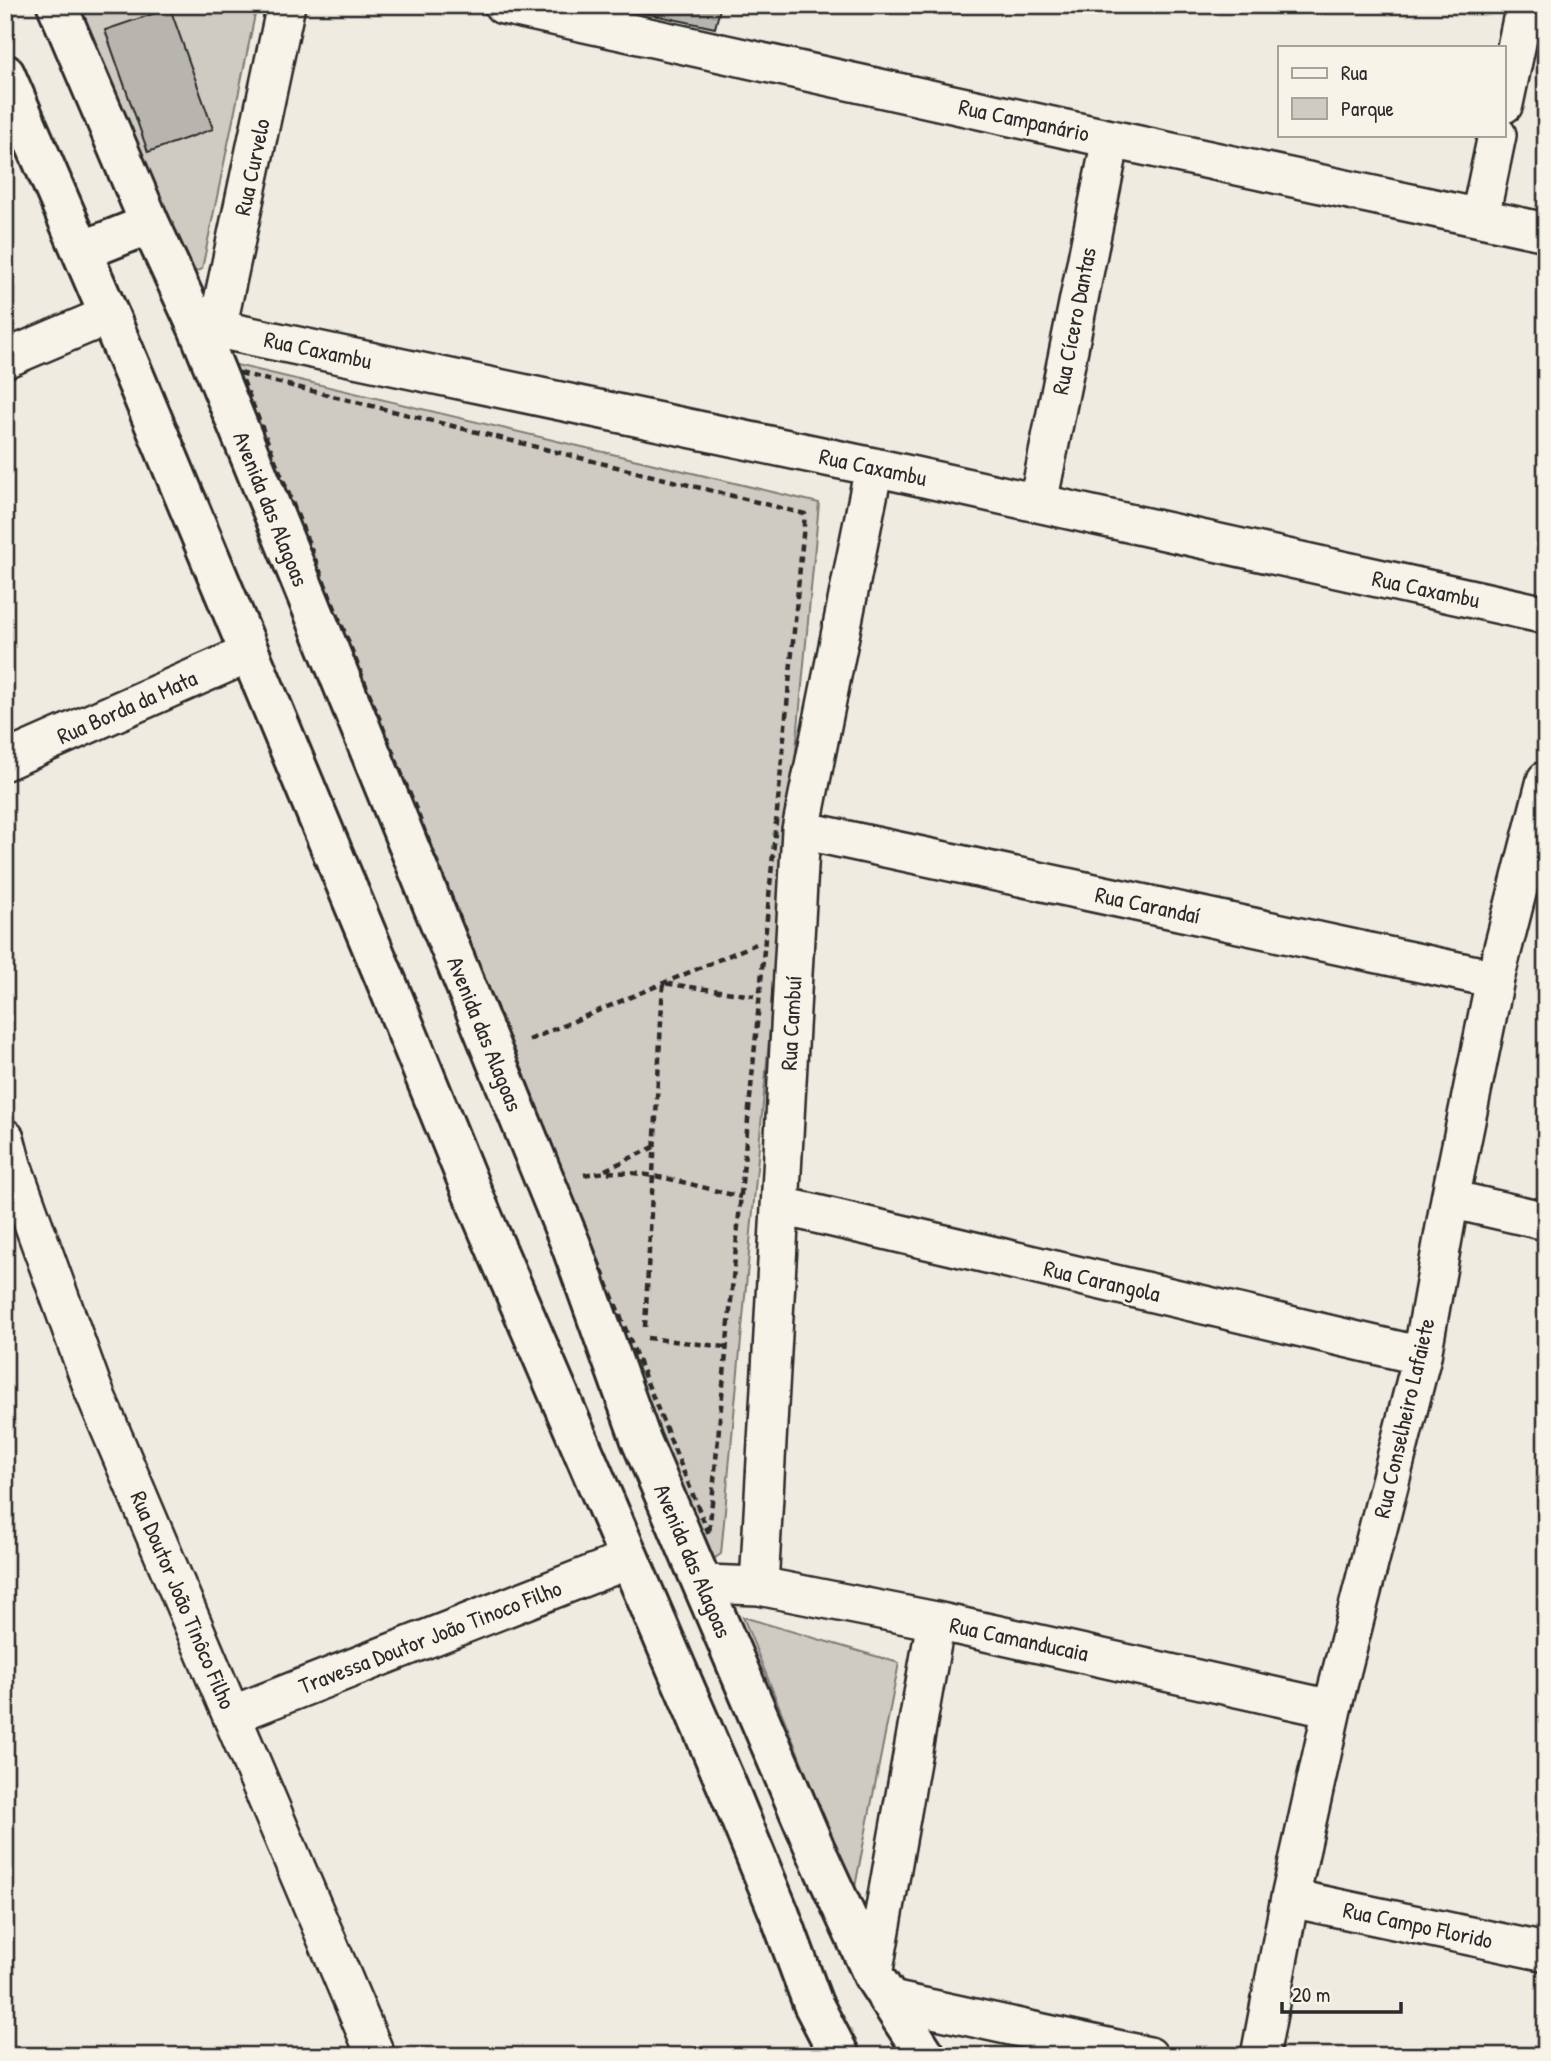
<svg xmlns="http://www.w3.org/2000/svg" width="1551" height="2061" viewBox="0 0 1551 2061" font-family="'Patrick Hand',sans-serif">
<rect width="100%" height="100%" fill="#efebe0"/>
<filter id="ink" filterUnits="userSpaceOnUse"><feTurbulence type="fractalNoise" baseFrequency=".0143" numOctaves="2"/><feDisplacementMap in="SourceGraphic" scale="14" xChannelSelector="R" yChannelSelector="G"/><feConvolveMatrix kernelMatrix="1 2 1 2 8 2 1 2 1" color-interpolation-filters="sRGB"/></filter>
<g filter="url(#ink)">
<path fill="#cfcbc2" stroke="#7d7b76" stroke-width="2" d="M71,5H257L202,269L190,274Z
M232,364L819,503L721,1554L703,1566Z
M743,1617L899,1663L854,1892Z"/>
<path fill="#b8b5ae" stroke="#2b2b2b" stroke-width="2" d="M607,5H721L715,28Z
M170,8L213,129L148,152L105,30Z"/>
<g fill="none" stroke-linecap="round" stroke-linejoin="round">
<g stroke="#2b2b2b" stroke-width="42">
<path id="street" d="M503,5L1111,139L1546,232
M1504,104L1525,5
M1480,217L1497,135
M198,328L217,329L874,467L1546,615
M217,329L286,5
M5,359L109,315
M1038,503L1111,139
M5,761L250,653
M801,830L1495,979
M5,1138L12,1165L93,1389L376,2056
M1450,1199L1546,1221
M782,1206L1422,1356
M704,1584L759,1586L936,1621L1332,1709
M759,1586L801,830L874,467
M232,1715L628,1560
M1290,1898L1546,1952
M873,1975L936,1621
M887,1999L1149,2056
M1260,2056L1290,1898L1332,1709L1422,1356L1450,1199L1495,979L1546,780"/>
</g>
<g stroke="#2b2b2b" stroke-width="44">
<path id="secondary" d="M57,5L150,224L198,328L571,1245L641,1440L816,1851L873,1975L926,2056
M5,74L109,315L389,988L474,1197L727,1786L780,1915L813,2004L840,2056
M82,251L150,224"/>
</g>
<path stroke="#2b2b2b" stroke-width="4.5" stroke-dasharray="7 5" stroke-linecap="butt" d="M240,373L805,514L709,1534L642,1370Z
M529,1040L756,944
M605,1170L654,1147
M584,1175C636,1165 690,1185 741,1197
M645,1327L663,983L754,996
M647,1338L726,1347"/>
<use href="#street" stroke="#f7f3e8" stroke-width="37"/>
<use href="#secondary" stroke="#f7f3e8" stroke-width="38"/>
</g>
</g>
<g text-anchor="middle" stroke-width="5" stroke-linejoin="round" paint-order="stroke">
<g font-size="23" fill="#2b2b2b" stroke="#f7f3e8">
<text transform="translate(1024 120) rotate(12)" y="8">Rua Campanário</text>
<text transform="translate(252 167) rotate(-78)" y="8">Rua Curvelo</text>
<text transform="translate(1074 321) rotate(-79)" y="8">Rua Cícero Dantas</text>
<text transform="translate(318 350) rotate(12)" y="8">Rua Caxambu</text>
<text transform="translate(873 467) rotate(12)" y="8">Rua Caxambu</text>
<text transform="translate(271 509) rotate(68)" y="8">Avenida das Alagoas</text>
<text transform="translate(1426 589) rotate(12)" y="8">Rua Caxambu</text>
<text transform="translate(127 707) rotate(-24)" y="8">Rua Borda da Mata</text>
<text transform="translate(1148 905) rotate(12)" y="8">Rua Carandaí</text>
<text transform="translate(791 1023) rotate(-87)" y="8">Rua Cambuí</text>
<text transform="translate(485 1034) rotate(68)" y="8">Avenida das Alagoas</text>
<text transform="translate(1102 1281) rotate(13)" y="8">Rua Carangola</text>
<text transform="translate(1404 1418) rotate(-77)" y="8">Rua Conselheiro Lafaiete</text>
<text transform="translate(693 1561) rotate(67)" y="8">Avenida das Alagoas</text>
<text transform="translate(183 1600) rotate(67)" y="8">Rua Doutor João Tinôco Filho</text>
<text transform="translate(430 1637) rotate(-21)" y="8">Travessa Doutor João Tinoco Filho</text>
<text transform="translate(1019 1639) rotate(12)" y="8">Rua Camanducaia</text>
<text transform="translate(1418 1925) rotate(12)" y="8">Rua Campo Florido</text>
</g>
</g>
<rect width="1551" height="2061" fill="none" stroke="#f7f3e8" stroke-width="28"/>
<rect x="14" y="14" width="1523" height="2033" fill="none" stroke="#2b2b2b" stroke-width="2.5" filter="url(#ink)"/>
<rect x="1278" y="46" width="228" height="91" fill="#f7f3e8" stroke="#a5a39c" stroke-width="2"/>
<rect x="1292" y="68" width="35" height="10" fill="#f7f3e8" stroke="#a5a39c" stroke-width="2"/>
<text x="1341" y="80" font-size="21" fill="#2b2b2b">Rua</text>
<rect x="1292" y="98" width="35" height="21" fill="#cfcbc2" stroke="#a5a39c" stroke-width="2"/>
<text x="1341" y="116" font-size="21" fill="#2b2b2b">Parque</text>
<path d="M1282 2002v10h119v-10" fill="none" stroke="#2b2b2b" stroke-width="3.5"/>
<text x="1292" y="2002" font-size="21" fill="#2b2b2b" stroke="#f7f3e8" stroke-width="5" paint-order="stroke">20 m</text>
</svg>
